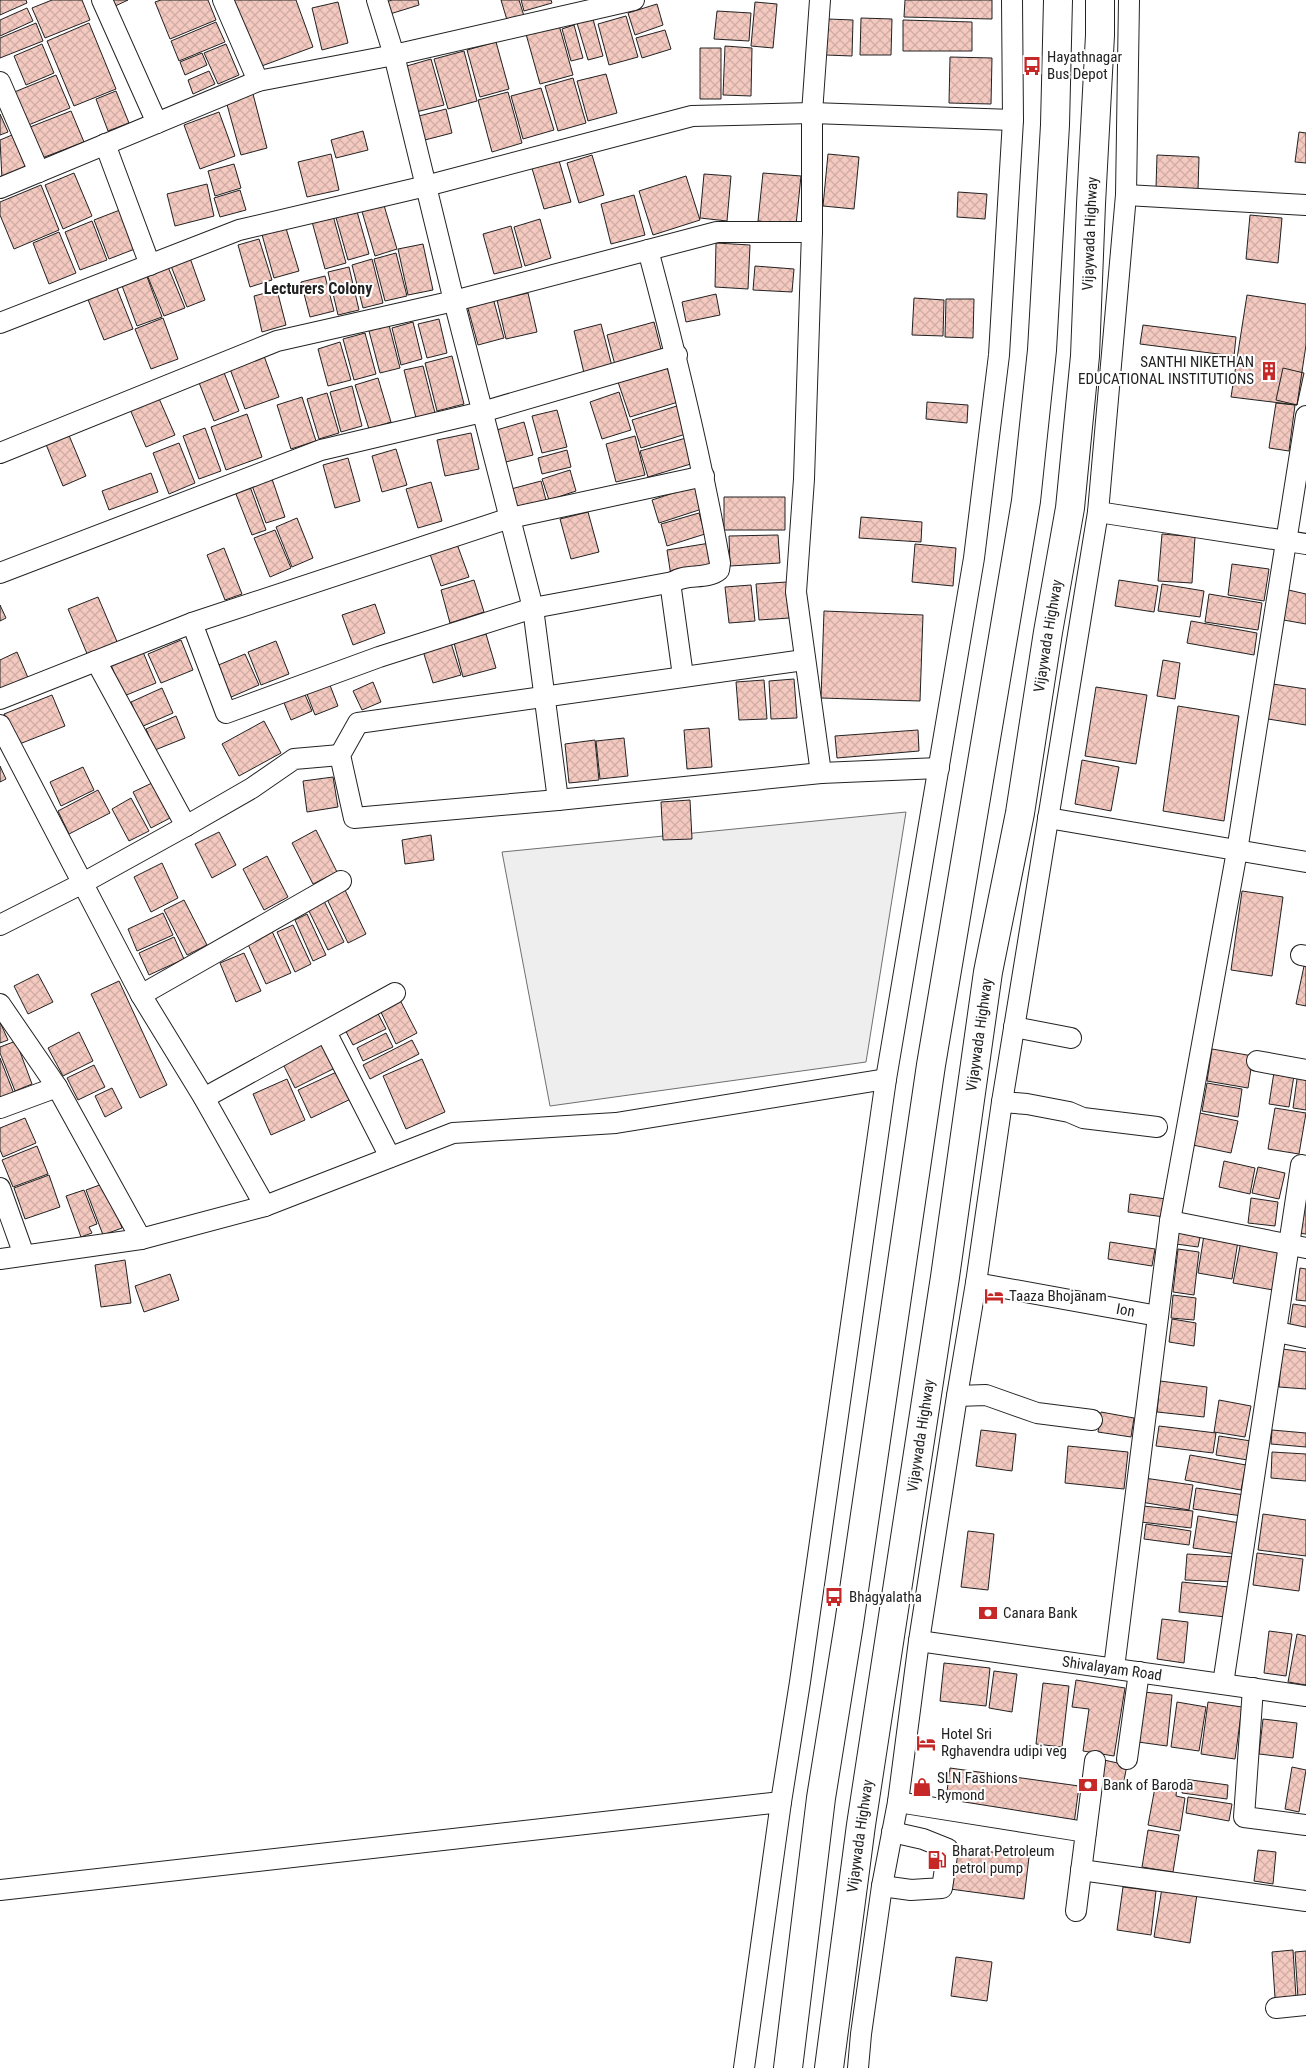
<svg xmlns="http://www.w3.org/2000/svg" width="1306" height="2068" viewBox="0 0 1306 2068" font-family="'Roboto Condensed',sans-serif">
<defs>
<pattern id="building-cross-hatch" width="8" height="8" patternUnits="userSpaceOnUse" patternTransform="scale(1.25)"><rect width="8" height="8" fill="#f3c9c0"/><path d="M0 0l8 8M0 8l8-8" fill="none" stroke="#d0aca5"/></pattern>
</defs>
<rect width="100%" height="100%" fill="#fff"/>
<path fill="#eee" stroke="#6f6f6f" d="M906,812L866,1062L550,1106L502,852Z"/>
<path fill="url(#building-cross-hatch)" stroke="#222" d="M0,0H26L27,3L0,15Z
M52,0H82L90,20L45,38L32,8Z
M107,0H128L111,8Z
M161,0H208L216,20L170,39L155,2Z
M234,0H296L313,47L259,67Z
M392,0H418L419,5L390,14L386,2Z
M501,0H519L524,16L507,20Z
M521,0H551L552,3L524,11Z
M905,0H992V19L904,17Z
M338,2L348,43L322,50L312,8Z
M755,2L777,4L773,48L751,46Z
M657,4L663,25L635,35L628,13Z
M27,8L33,21L0,36V20Z
M717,11L751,13L749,41L714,39Z
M626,16L638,57L609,65L598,24Z
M861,18L892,19L891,55H860Z
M593,19L603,56L588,60L577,23Z
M828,19L853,20L852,56L826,55Z
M903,20L972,22V51H903Z
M216,22L225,42L179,61L171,41Z
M36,23L43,41L0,58V38Z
M89,23L116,89L74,106L47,41Z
M559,25L573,75L540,84L526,34Z
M574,25L583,58L571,61L562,29Z
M665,30L671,49L642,58L636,38Z
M496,42L509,89L480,97L467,50Z
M42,44L54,73L26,85L14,56Z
M226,44L239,75L218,84L204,53Z
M725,46L752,48L751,96L723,95Z
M700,48H721V99H700Z
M464,51L477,101L448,109L434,59Z
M202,53L207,65L185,75L180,62Z
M950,57L992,58L991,104L949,103Z
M431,59L444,105L412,113L400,68Z
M209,71L215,84L193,94L188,80Z
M606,74L617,113L588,121L577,81Z
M56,75L70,108L26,126L12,93Z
M573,78L586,123L558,131L545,86Z
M541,88L554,130L523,139L511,96Z
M116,91L129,123L108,131L96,99Z
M508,92L522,143L492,152L478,100Z
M253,94L267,148L241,155L226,101Z
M446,109L452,133L421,141L415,117Z
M71,111L84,142L42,158L30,127Z
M219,112L235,156L200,169L184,125Z
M0,114L8,132L0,135Z
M363,131L368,150L336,158L331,140Z
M1299,132L1306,133V163L1295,162Z
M12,135L26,168L2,179L0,140Z
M331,154L339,190L307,197L298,162Z
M828,154L859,157L854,209L823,206Z
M592,155L604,195L579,203L567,163Z
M1157,155L1199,157L1198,190L1156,188Z
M558,157L571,202L544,209L531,165Z
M234,164L241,188L215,196L208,171Z
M74,173L92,216L63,229L45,185Z
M763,173L801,176L796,225L758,221Z
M704,174L731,176L727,221L700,218Z
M686,176L700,220L653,235L639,191Z
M207,184L214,216L175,226L167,194Z
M41,185L59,230L14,249L0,215V202Z
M240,190L246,210L220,217L214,198Z
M958,192L987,194L985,219L957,217Z
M634,195L645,235L611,244L601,204Z
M383,202L397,249L375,256L361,208Z
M125,208L140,247L109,259L94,220Z
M356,208L369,254L348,260L335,214Z
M332,212L346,263L325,269L311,218Z
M1250,215L1282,218L1278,263L1246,259Z
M540,219L551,258L525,266L514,227Z
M92,221L107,260L80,270L65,232Z
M285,225L299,271L274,278L261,231Z
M511,226L522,267L494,274L483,234Z
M59,232L76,273L49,284L33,243Z
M259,239L272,280L250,287L238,245Z
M716,243L750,245L748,289L715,287Z
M423,244L433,290L408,295L398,249Z
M396,253L407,296L385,301L374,259Z
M190,258L205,300L187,307L171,266Z
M372,259L383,303L363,308L352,265Z
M166,262L185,308L164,316L145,270Z
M755,266L794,269L792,292L753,290Z
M349,267L359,310L338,315L328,272Z
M146,274L162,317L137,326L121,283Z
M325,276L334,311L310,317L301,282Z
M116,286L133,329L104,340L87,297Z
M277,290L286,325L262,332L254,296Z
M528,293L537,332L506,339L497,300Z
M716,294L720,315L686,322L682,302Z
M1247,295L1306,304V345L1297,405L1231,397Z
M493,298L504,338L478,345L467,305Z
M914,298L944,300L943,336L912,335Z
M946,299H974L973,338L945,337Z
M163,318L178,359L151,369L135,329Z
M439,319L447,353L427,358L418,324Z
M413,322L422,359L401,365L392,328Z
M654,322L662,353L615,365L607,335Z
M601,324L612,366L584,373L574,331Z
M389,325L400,368L380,373L369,331Z
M1143,325L1236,337L1234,356L1140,344Z
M365,333L376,374L354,380L343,339Z
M340,342L351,380L328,386L318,349Z
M264,356L279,397L245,409L230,369Z
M452,356L464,404L437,411L425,363Z
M423,366L435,413L416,418L404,370Z
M667,367L678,402L630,417L618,382Z
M1283,368L1304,373L1297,405L1276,400Z
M223,370L239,411L214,421L198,380Z
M378,378L391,422L369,429L355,385Z
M352,386L362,426L341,432L330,392Z
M619,392L631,430L602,439L590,402Z
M327,393L339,433L319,439L307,399Z
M157,394L175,435L146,447L129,407Z
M302,397L316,441L291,449L277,405Z
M927,402L968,405L967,423L926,419Z
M1276,403L1295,405L1289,451L1269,448Z
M680,405L689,433L641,448L632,420Z
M557,410L567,447L542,453L532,416Z
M247,414L262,457L226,470L211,427Z
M524,422L533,455L502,463L493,431Z
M205,428L221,471L199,479L183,436Z
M68,433L86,476L63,486L45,442Z
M471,433L479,469L445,476L437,440Z
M635,436L645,475L616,482L606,444Z
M686,438L694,463L648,477L640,451Z
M179,443L195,483L169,494L153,453Z
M396,449L407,485L382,492L372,456Z
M567,450L571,467L542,474L538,458Z
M348,458L360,501L335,508L323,465Z
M570,470L576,491L549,500L542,479Z
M151,473L158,492L109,510L102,491Z
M271,476L285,517L266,523L251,483Z
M541,481L547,504L517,512L511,489Z
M431,482L442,521L418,528L406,489Z
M249,484L266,530L252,535L234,489Z
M698,485L705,508L659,523L652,500Z
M724,497H785V530H724Z
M588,512L599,552L571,559L560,519Z
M699,513L705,534L667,546L661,524Z
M861,517L922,522L921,542L859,538Z
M297,518L313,558L292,567L276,527Z
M275,530L291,568L270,577L254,538Z
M1162,534L1195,537L1192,583L1158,581Z
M778,535L780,563L730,566L729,536Z
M710,543L714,569L671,576L667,550Z
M457,544L469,577L441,586L430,554Z
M915,544L956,548L953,586L912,582Z
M224,548L242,594L225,600L207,555Z
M1232,564L1269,569L1264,601L1228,595Z
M474,580L484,612L450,623L441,590Z
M1119,580L1158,586L1154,612L1115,606Z
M787,582L790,618L759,620L756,584Z
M1162,584L1204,591L1200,617L1158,611Z
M751,585L755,621L729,623L725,587Z
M1284,589L1306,594V624L1278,619Z
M1209,594L1262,603L1258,630L1205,622Z
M98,597L118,644L88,656L68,609Z
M375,604L385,633L353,645L342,615Z
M0,605L6,618L0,621Z
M824,611L923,615L920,701L821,698Z
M1191,621L1257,633L1254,655L1187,643Z
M486,634L496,668L463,677L454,643Z
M181,640L193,670L161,683L148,654Z
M276,641L289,674L261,685L248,652Z
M451,643L461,675L433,683L423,651Z
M17,652L29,680L0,693V660Z
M143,652L156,683L124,696L111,665Z
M245,654L259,685L229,698L216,666Z
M1163,660L1180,663L1175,699L1157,696Z
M794,679L797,718L771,719L769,681Z
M328,680L338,706L315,715L305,689Z
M764,680L767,719L739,720L736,682Z
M373,682L381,702L362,710L353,691Z
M1273,684L1306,689V725L1268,719Z
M1096,687L1147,695L1136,764L1085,756Z
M162,688L173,713L141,727L131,702Z
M303,690L312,711L291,720L282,698Z
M52,695L65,726L17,745L4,714Z
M1178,706L1239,716L1224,821L1163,811Z
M176,716L185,738L155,750L146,729Z
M264,721L281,753L239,776L222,744Z
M709,728L712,767L687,769L684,730Z
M918,730L919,751L837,758L835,736Z
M624,738L628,776L600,779L596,741Z
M595,740L599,780L569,783L565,744Z
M1082,760L1119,767L1111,811L1075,804Z
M0,766L6,779L0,782Z
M83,767L94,790L61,806L50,782Z
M333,777L338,807L307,812L303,781Z
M152,783L170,818L151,828L133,792Z
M98,790L110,813L69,834L58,811Z
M131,798L149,831L129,841L112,809Z
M690,800L692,839L663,840L661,802Z
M316,830L337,872L313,884L292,843Z
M219,832L236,865L212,878L195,844Z
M431,835L434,860L405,864L402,840Z
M267,856L288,897L264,910L243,869Z
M162,863L178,898L151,912L134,877Z
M345,890L366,934L348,943L327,899Z
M1242,891L1283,897L1272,976L1231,970Z
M184,900L207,945L187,955L164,910Z
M324,901L344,942L328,950L308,909Z
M163,913L173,935L137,951L128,929Z
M307,914L326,955L313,961L295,920Z
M293,925L311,964L295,972L277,932Z
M271,929L291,973L266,984L246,940Z
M174,937L184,959L149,975L139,953Z
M244,953L261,991L236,1002L220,963Z
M1304,966H1306V1006L1296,1004Z
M38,974L53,1002L28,1014L14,986Z
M119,981L167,1085L140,1098L91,994Z
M399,998L417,1033L396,1044L379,1008Z
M376,1010L386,1029L353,1045L343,1026Z
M0,1022L8,1040L0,1043Z
M79,1032L93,1061L63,1076L48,1048Z
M386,1033L393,1047L363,1061L357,1048Z
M323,1039L337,1067L295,1088L281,1060Z
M412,1040L419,1054L370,1079L363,1065Z
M16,1041L32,1084L15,1091L0,1053V1047Z
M1212,1049L1253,1056L1248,1088L1207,1081Z
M0,1058L14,1094L0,1099Z
M422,1059L445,1112L406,1129L383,1076Z
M94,1065L105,1087L78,1100L67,1078Z
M1275,1066L1295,1069L1289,1107L1269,1104Z
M343,1069L355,1097L311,1118L298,1090Z
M1298,1072L1306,1073V1110L1293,1108Z
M287,1079L305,1120L271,1135L253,1094Z
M1207,1083L1242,1089L1238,1117L1202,1111Z
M112,1088L122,1108L105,1117L95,1096Z
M1275,1108L1306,1113L1299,1154L1268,1149Z
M1195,1112L1238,1121L1231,1153L1188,1144Z
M25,1118L36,1143L3,1157L0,1150V1128Z
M37,1146L48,1174L13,1187L2,1160Z
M1224,1161L1255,1168L1250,1194L1219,1187Z
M1258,1167L1285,1173L1279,1199L1252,1193Z
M49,1175L60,1207L25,1219L14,1188Z
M105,1183L122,1228L103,1235L86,1190Z
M84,1190L97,1224L89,1227L92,1233L81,1237L66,1196Z
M1130,1194L1166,1199L1164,1217L1128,1212Z
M1251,1198L1278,1202L1275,1226L1248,1223Z
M1302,1205L1306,1206V1234L1297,1233Z
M1179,1225L1202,1228L1198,1247L1176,1244Z
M1204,1235L1238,1241L1232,1279L1198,1273Z
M1241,1241L1281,1248L1273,1290L1233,1283Z
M1110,1242L1155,1249L1152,1266L1108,1259Z
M1178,1249L1199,1252L1194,1295L1173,1292Z
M125,1260L131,1303L101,1307L95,1265Z
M1300,1268L1306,1269V1301L1296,1300Z
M170,1274L179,1300L144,1312L135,1286Z
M1173,1295L1196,1298L1194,1320L1171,1318Z
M1293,1304L1306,1306V1333L1289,1330Z
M1172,1319L1196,1323L1194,1346L1169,1342Z
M1282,1349L1306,1352V1389L1279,1387Z
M1160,1381L1207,1387L1204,1417L1157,1412Z
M1219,1400L1251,1406L1245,1437L1214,1432Z
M1101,1412L1134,1418L1131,1437L1098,1432Z
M1159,1426L1216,1433L1213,1453L1156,1446Z
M981,1430L1016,1434L1012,1471L976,1466Z
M1272,1430L1306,1433V1447L1271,1444Z
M1219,1436L1251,1441L1248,1460L1216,1455Z
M1068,1446L1128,1452L1124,1489L1065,1483Z
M1272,1452L1306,1454V1481L1271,1478Z
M1190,1455L1246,1465L1241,1490L1185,1480Z
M1144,1478L1193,1485L1189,1510L1141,1502Z
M1196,1488L1245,1495L1242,1516L1193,1509Z
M1143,1506L1193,1511L1191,1528L1141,1522Z
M1263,1514L1306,1520V1556L1258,1550Z
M1198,1516L1240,1523L1236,1554L1193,1548Z
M1146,1524L1191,1531L1189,1545L1144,1539Z
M968,1531L994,1534L988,1590L961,1587Z
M1257,1553L1303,1559L1299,1591L1253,1585Z
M1187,1554L1235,1557L1234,1582L1185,1580Z
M1182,1582L1229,1587L1226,1617L1179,1612Z
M1162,1619L1188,1622L1184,1663L1157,1659Z
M1269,1631L1292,1634L1286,1676L1264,1673Z
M1297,1634L1306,1636V1685L1288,1682Z
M944,1663L990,1668L986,1706L940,1701Z
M994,1671L1017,1674L1012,1712L989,1708Z
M1076,1680L1125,1688L1114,1756L1083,1751L1089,1709L1072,1707Z
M1043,1683L1069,1686L1062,1747L1036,1744Z
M1144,1692L1172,1695L1167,1746L1138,1742Z
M1177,1702L1206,1707L1199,1751L1171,1747Z
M1208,1702L1242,1707L1235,1759L1201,1754Z
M1263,1719L1297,1723L1293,1758L1259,1754Z
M1104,1760L1127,1765L1122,1791L1099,1787Z
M1292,1767L1306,1770L1299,1812L1285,1809Z
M950,1768L1079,1786L1074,1824L945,1807Z
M1184,1779L1228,1785L1227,1799L1182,1793Z
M1156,1782L1177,1786L1176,1796L1185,1798L1180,1831L1148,1825Z
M1188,1797L1232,1804L1229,1821L1186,1813Z
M1148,1830L1179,1835L1173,1872L1142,1867Z
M955,1847L1029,1857L1024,1899L950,1889Z
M1258,1850L1276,1852L1273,1884L1254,1881Z
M1123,1887L1156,1891L1151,1935L1117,1930Z
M1162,1888L1197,1894L1190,1943L1154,1937Z
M1293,1950L1296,1997L1275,1998L1272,1952Z
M1306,1951V1997L1298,1998L1295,1952Z
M956,1957L992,1962L987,2001L951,1996Z"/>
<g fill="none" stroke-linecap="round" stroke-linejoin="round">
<g stroke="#222" stroke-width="22">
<g id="minor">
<path d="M102,0L157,123"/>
<path d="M223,0L258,81"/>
<path d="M377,0L394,55L454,301L533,608L558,800"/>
<path d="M820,0L812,113V232L804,479L796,592L821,773"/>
<path d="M0,82L39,172"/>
<path d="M105,144L150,265"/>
<path d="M0,188L258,81L394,55L634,0"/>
<path d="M1126,195L1306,205"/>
<path d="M648,250C676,354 701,457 720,563L719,570C707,580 686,573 673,582L671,589L683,676"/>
<path d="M0,323L239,230L426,186L692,116L812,113L1013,120"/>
<path d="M0,453L277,341L454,301L717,232H812"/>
<path d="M1098,512L1306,544"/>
<path d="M0,573L321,450L482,412L677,355"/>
<path d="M192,623L226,713L379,657L533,608L673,582"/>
<path d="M804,660L358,723L340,755L354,818L558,800L821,773L939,768"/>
<path d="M96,661L186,826"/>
<path d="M0,699L192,623L510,518L704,476"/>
<path d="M0,725L141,995L204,1098L265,1206"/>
<path d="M1048,818L1306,862"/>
<path d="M0,925L83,883L186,826L252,788L294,759L340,755"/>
<path d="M1301,955L1306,956"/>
<path d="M141,995L341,881"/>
<path d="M0,1004L57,1087L141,1239"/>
<path d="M1014,1027L1071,1038"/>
<path d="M326,1032L390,1157"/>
<path d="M1257,1061L1306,1070"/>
<path d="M204,1098L395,993"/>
<path d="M1002,1102L1027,1104L1069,1112L1083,1118L1157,1127"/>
<path d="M0,1108L57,1087"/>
<path d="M0,1188L24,1255"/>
<path d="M1170,1221L1306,1248"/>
<path d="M0,1259L141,1239L265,1206L453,1133L616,1123L886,1079"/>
<path id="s1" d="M976,1283L1158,1316"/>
<path d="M1277,1332L1306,1338"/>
<path d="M957,1396L986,1395L1037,1413L1092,1420"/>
<path id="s2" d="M919,1641L1306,1696"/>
<path d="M1114,1668L1170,1221L1237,851L1306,416"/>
<path d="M1223,1684L1301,1165L1306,1166"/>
<path d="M1253,1688L1244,1817L1306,1825"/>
<path d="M1127,1759L1139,1672"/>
<path d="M898,1802L1086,1832"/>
<path d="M1081,1870L1306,1901"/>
<path d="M882,1886L911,1890L942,1888L948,1849L923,1839L892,1832"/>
<path d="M0,1890L781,1802"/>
<path d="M1076,1911L1095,1761"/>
<path d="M1276,2008L1306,2005"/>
<path d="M744,2068L781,1802L800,1682L886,1079L974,558L999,355L1013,120L1012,0"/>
<path d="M858,2068L861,2034L882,1886L898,1802L919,1641L957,1396L976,1283L1002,1102L1098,512L1126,195L1129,0"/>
</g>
</g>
<g stroke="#222" stroke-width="30">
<g id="highway">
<path d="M788,2068L821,1798L849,1624L931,1065L1026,501L1042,350L1055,125L1058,0"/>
<path id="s3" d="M829,2068L861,1825L945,1277L988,972L1020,813L1048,632L1070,508L1085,356L1091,204L1100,35V0"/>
</g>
</g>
<use href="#minor" stroke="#fff" stroke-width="20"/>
<use href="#highway" stroke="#fff" stroke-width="28"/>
</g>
<defs>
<g id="bus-bare" transform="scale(1.5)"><path d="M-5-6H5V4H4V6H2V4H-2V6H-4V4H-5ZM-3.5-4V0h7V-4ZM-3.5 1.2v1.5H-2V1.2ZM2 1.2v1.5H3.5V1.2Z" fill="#c62828" stroke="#fff" stroke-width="2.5" paint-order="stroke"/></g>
<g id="building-bare" transform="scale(1.5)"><path d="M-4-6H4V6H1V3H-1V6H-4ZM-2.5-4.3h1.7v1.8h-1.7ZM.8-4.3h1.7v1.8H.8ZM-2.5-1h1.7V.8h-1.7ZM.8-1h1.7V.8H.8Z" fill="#c62828" stroke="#fff" stroke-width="2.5" paint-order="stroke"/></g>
<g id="hotel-bare" transform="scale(1.5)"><path d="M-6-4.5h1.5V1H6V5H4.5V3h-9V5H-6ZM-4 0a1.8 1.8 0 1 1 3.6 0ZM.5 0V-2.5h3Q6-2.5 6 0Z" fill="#c62828" stroke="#fff" stroke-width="2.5" paint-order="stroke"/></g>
<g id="bank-bare" transform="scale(1.5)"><path d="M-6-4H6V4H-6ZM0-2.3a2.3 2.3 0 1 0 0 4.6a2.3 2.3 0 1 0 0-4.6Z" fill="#c62828" stroke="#fff" stroke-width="2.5" paint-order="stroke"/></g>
<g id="shop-bare" transform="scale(1.5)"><path d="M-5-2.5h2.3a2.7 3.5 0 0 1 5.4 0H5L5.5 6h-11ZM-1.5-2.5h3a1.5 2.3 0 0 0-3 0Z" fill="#c62828" stroke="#fff" stroke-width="2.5" paint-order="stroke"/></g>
<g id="fuel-bare" transform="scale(1.5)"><path d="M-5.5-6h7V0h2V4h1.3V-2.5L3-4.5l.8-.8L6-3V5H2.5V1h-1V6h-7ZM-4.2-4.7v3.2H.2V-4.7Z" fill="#c62828" stroke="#fff" stroke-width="2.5" paint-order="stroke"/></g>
</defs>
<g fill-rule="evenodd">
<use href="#bus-bare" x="1032" y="66"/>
<use href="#building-bare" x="1269" y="371"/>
<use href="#hotel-bare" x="994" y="1296"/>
<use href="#bus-bare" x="834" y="1597"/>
<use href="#bank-bare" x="988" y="1613"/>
<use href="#hotel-bare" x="926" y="1743"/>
<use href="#bank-bare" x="1088" y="1785"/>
<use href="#shop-bare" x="922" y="1787"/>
<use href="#fuel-bare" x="937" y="1860"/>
</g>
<g text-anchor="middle" stroke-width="4" stroke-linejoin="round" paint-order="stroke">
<g font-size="15" fill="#222" stroke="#fff" text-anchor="start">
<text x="1047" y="62">Hayathnagar<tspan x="1047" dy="17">Bus Depot</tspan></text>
<text x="1254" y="367" text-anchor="end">SANTHI NIKETHAN<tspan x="1254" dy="17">EDUCATIONAL INSTITUTIONS</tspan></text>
<text x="1009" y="1301">Taaza Bhojanam</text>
<text x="849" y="1602">Bhagyalatha</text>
<text x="1003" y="1618">Canara Bank</text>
<text x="941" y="1739">Hotel Sri<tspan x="941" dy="17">Rghavendra udipi veg</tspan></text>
<text x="937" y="1783">SLN Fashions<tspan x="937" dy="17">Rymond</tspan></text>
<text x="1103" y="1790">Bank of Baroda</text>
<text x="952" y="1856">Bharat Petroleum<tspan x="952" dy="17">petrol pump</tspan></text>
</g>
<g font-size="15" fill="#222" stroke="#fff">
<text dy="5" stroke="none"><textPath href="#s3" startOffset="1854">Vijaywada Highway</textPath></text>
<text dy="5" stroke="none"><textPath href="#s3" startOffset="1449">Vijaywada Highway</textPath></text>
<text dy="5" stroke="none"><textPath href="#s3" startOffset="1044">Vijaywada Highway</textPath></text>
<text dy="5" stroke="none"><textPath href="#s1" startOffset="152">Ion</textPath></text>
<text dy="5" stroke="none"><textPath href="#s3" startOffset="639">Vijaywada Highway</textPath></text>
<text dy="5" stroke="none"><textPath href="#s2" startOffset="195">Shivalayam Road</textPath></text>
<text dy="5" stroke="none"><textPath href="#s3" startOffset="234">Vijaywada Highway</textPath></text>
</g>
<g font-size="16" font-weight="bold" fill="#222" stroke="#fff">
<text x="318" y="294">Lecturers Colony</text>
</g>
</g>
</svg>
